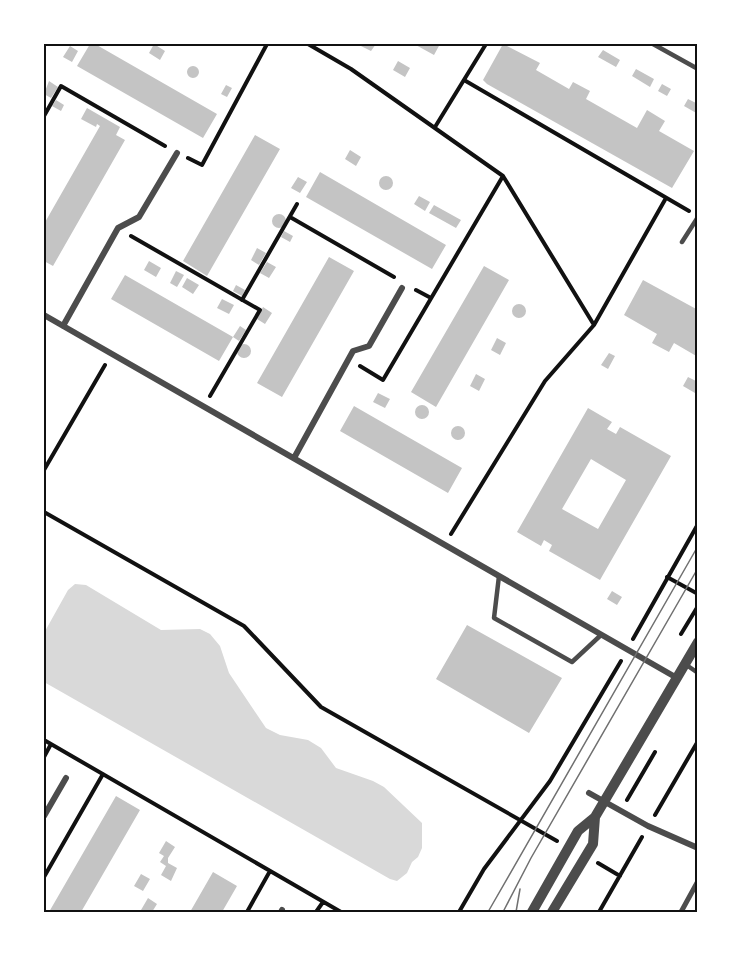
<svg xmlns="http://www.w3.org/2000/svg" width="741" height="956" viewBox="0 0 741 956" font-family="Quicksand,sans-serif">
<rect width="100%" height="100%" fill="#fff"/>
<path fill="#d9d9d9" d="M75,584L86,585L161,630L200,629L210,634L220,646L229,673L266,728L280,735L308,740L321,748L336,768L373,781L384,787L422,823V848L418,857L412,862L407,873L397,881L390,879L44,682V633L68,590Z"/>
<path fill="#c4c4c4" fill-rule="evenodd" d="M90,44H95L217,114L203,138L77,66Z
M154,44L165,51L160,60L149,53Z
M357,44H376L371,51Z
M414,44H440L434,55Z
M503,44L540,63L536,70L569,89L573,82L590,91L586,99L637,128L647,110L665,121L659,131L694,151L672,188L487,84L483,80Z
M70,46L78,51L72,62L63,57Z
M603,50L620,60L616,67L598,57Z
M398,61L410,68L405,77L393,70Z
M187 72a6 6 0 1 1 12 0a6 6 0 1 1-12 0Z
M636,69L654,79L650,87L632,76Z
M49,81L58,87L51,98L44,94Z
M662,84L671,89L667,96L658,91Z
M226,85L232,88L227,97L221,94Z
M688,99L698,104V114L684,106Z
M56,100L64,105L61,111L52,106Z
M87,108L120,127L116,135L125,140L53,266L44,261V224L100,126L97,124L96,127L81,119Z
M255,135L280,149L207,276L183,261Z
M350,150L361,157L356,166L345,159Z
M320,172L446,245L432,269L306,197Z
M379 183a7 7 0 1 1 14 0a7 7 0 1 1-14 0Z
M298,177L307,182L300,193L291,188Z
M419,196L430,202L425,211L414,204Z
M434,205L461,220L456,228L429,213Z
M272 221a7 7 0 1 1 14 0a7 7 0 1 1-14 0Z
M284,231L293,236L290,242L281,237Z
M257,248L266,253L259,265L251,260Z
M329,257L354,271L282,397L257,383Z
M149,261L161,268L156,277L144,270Z
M267,262L276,267L269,278L260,273Z
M484,266L509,280L436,407L411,392Z
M176,271L184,275L177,287L170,283Z
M125,275L233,337L219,361L111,299Z
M187,278L199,285L193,294L182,287Z
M643,280L698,310V357L674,343L669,352L652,343L657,334L624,315Z
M236,285L245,290L242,296L233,291Z
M222,299L234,305L229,314L217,308Z
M512 311a7 7 0 1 1 14 0a7 7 0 1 1-14 0Z
M263,307L272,313L265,324L257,319Z
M240,326L246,330L239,341L233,337Z
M497,338L506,343L500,355L491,350Z
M237 351a7 7 0 1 1 14 0a7 7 0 1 1-14 0Z
M609,353L615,356L608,369L601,365Z
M476,374L485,379L479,391L470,386Z
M688,377L698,382L695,393L683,386Z
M378,393L390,399L385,408L373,402Z
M415 412a7 7 0 1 1 14 0a7 7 0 1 1-14 0Z
M354,406L462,468L448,493L340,431Z
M588,408L612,422L607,429L616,434L620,427L671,456L600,580L549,551L552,545L544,540L541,546L517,532ZM591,459L626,480L598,529L562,509Z
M451 433a7 7 0 1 1 14 0a7 7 0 1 1-14 0Z
M612,591L622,597L617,605L607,599Z
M467,625L562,678L529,733L436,679Z
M116,796L140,810L99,881L81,912H49Z
M166,841L175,847L168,858V863L177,868L171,881L161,875L166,866L160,862L164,856L159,853Z
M213,872L237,886L222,912H190Z
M141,874L150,879L143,891L134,886Z
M148,898L157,904L152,912L141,910Z"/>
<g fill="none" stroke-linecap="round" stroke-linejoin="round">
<path stroke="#111" stroke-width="4" d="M308,44L351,69L503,176L594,325
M464,80L689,211
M44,116L61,86L165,146
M435,127L486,44
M188,158L202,165L267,44
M290,217L394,277
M131,236L260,310L210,396
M416,290L431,298
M242,300L297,204
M360,366L383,380L503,176
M44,470L105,365
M44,512L244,626L321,707L557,841
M451,534L545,381L594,325L666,198
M667,577L698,594
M681,634L698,606
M633,639L698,524
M44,740L341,912
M44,757L51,744
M627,800L655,752
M655,815L698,741
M598,863L620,876
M44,877L103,774
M247,912L270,871
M316,912L323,902
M459,912L484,869L550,781L621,661
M599,912L642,837"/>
<path stroke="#4c4c4c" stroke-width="4.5" d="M653,44L698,69
M682,242L698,217
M499,576L494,618L572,662L601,635
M685,664L698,673"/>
<path stroke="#4c4c4c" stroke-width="5" d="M681,912L698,881"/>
<path stroke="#4c4c4c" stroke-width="6" d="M44,315L677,678
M63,326L118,228L139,217L177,153
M294,458L353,351L369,346L402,288
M589,793L648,826L698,848
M44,816L66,778
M281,912L282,910"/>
<path stroke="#4c4c4c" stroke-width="10" d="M532,912L578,831L595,817L698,642
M552,912L593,844L595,817"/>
<path stroke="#707070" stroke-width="1.5" d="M488,912L698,546
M503,912L531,858L698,568
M516,912L520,889"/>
</g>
<rect width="741" height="956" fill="none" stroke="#ffffff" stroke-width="90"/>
<rect x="45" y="45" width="651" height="866" fill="none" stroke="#111" stroke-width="2"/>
</svg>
